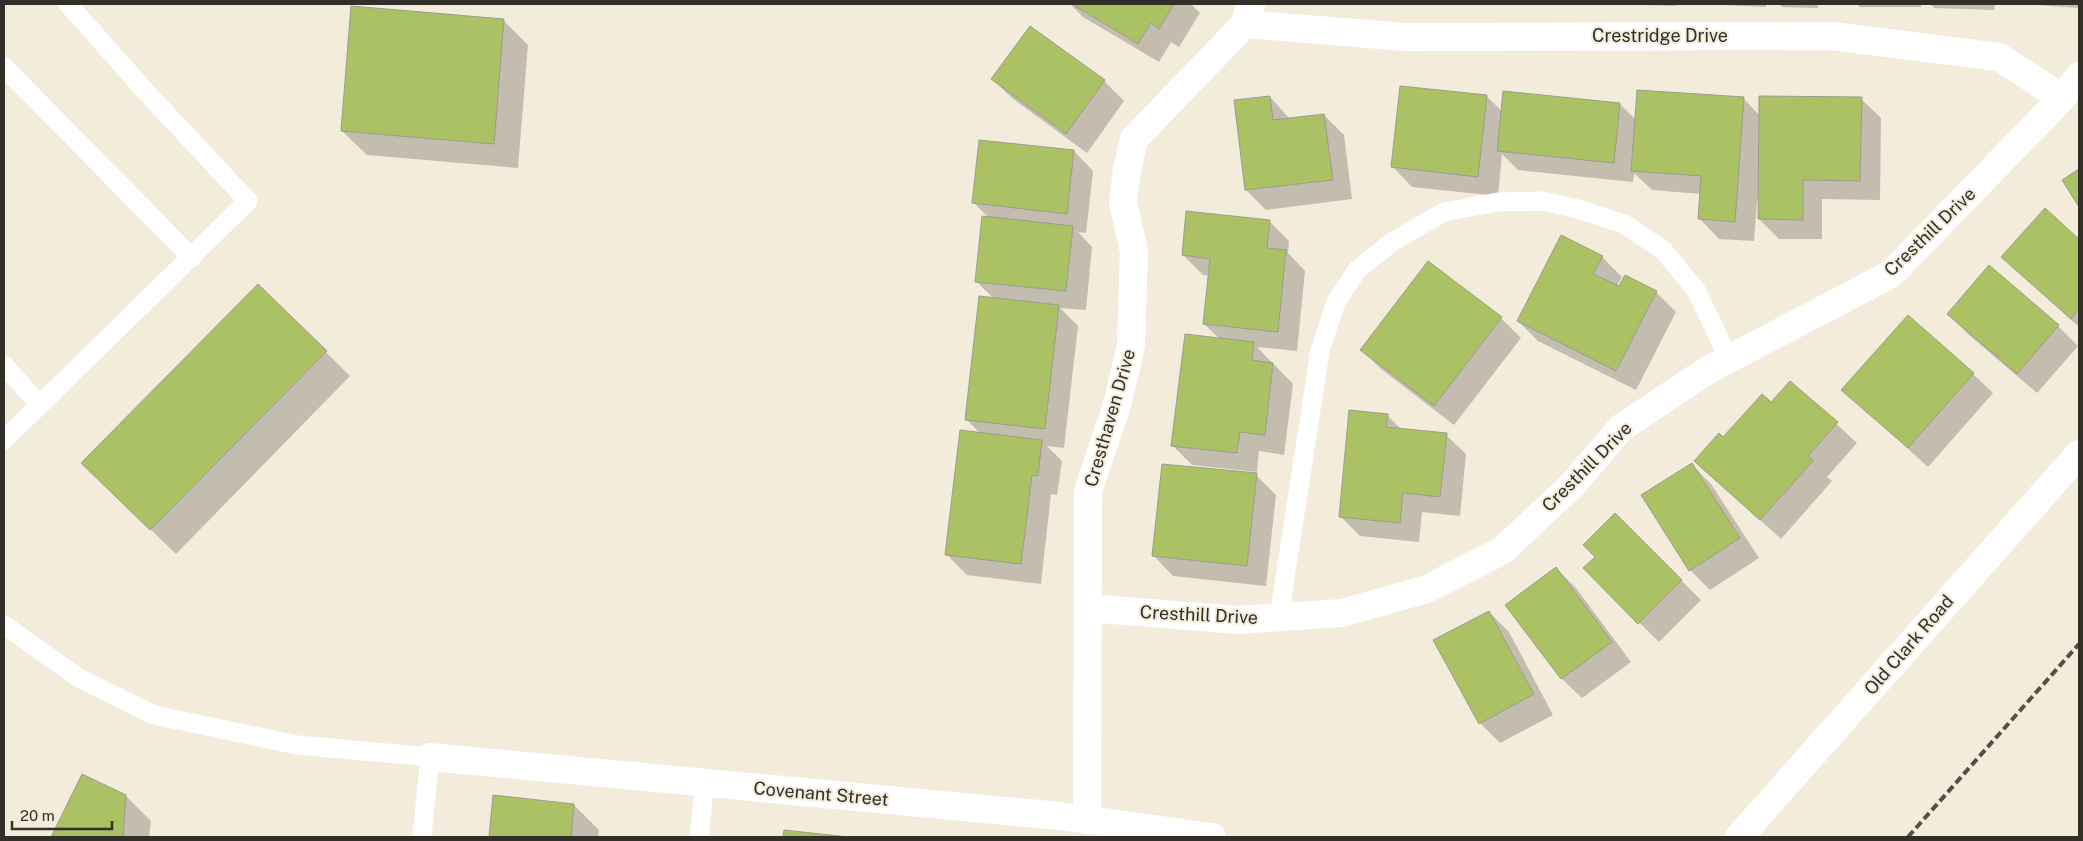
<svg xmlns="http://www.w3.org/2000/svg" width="2083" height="841" viewBox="0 0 2083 841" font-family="'Public Sans',sans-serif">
<rect width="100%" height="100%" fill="#f4ecdb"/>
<path fill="#0003" d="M1070,4H1191L1200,13L1179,47L1171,42L1159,62L1083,17Z
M1461,4H1483V5Z
M1608,4H1676V6Z
M1697,4H1766V7Z
M1779,4H1818V8L1782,7Z
M1857,4H1921V7H1860Z
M1930,4H1995L1994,10L1934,8Z
M2018,4H2079V8L2019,4Z
M503,20L528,45L518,168L367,155L342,131Z
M992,79L1104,81L1124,101L1087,153L1012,98Z
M1486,96L1502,111L1620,104L1636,120L1743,98L1760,116L1861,99L1881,118L1880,200L1822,199V239H1779L1759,219V201H1757L1754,241L1719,239L1700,219L1701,194L1652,190L1634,173L1633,182L1518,170L1502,154L1498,196L1412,187L1393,167Z
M1270,97L1290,119L1324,115L1344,135L1352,199L1266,210L1246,190Z
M1074,151L1093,171L1086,233L1078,232L1092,247L1086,310L1060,308L1078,326L1064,448L1047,446L1062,461L1057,495L1051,494L1041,584L967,575L947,555L981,434L967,420L994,299L976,281L989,218L973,202Z
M2045,210L2079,240V327L2003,257Z
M1269,221L1289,241L1288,253L1305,271L1297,351L1257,347L1293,384L1284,455L1259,451L1257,472L1192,465L1172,445L1220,339L1204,324L1210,276L1203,275L1183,255Z
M1602,257L1622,277L1616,287L1656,292L1676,312L1636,390L1538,341L1518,321Z
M258,285L350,376L176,554L108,488Z
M1948,314L2058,326L2078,346L2037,393L1968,334Z
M1501,318L1521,338L1454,425L1381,369L1362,350Z
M1973,374L1993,393L1928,467L1843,390Z
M1791,382L1857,443L1827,477L1832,481L1781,539L1695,461L1771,404Z
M1387,415L1402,430L1446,435L1466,454L1460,516L1422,512L1419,542L1360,536L1340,516Z
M1691,464L1711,484L1759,558L1710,590L1690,570Z
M1256,475L1276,495L1266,586L1173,576L1154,556Z
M1615,515L1701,600L1659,642L1584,568L1596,557Z
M1556,568L1576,588L1631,662L1582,698L1562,679L1507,605Z
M1489,612L1509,632L1553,715L1500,743L1480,723L1435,641Z
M83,775L126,796L151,821L149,837H52Z
M495,797L574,805L599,830L598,837H490Z
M785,832L837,837H784Z"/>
<path fill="#aac164" stroke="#999e8d" d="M1072,4H1174L1159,29L1151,23L1138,44Z
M351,6L504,19L494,144L341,131Z
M1030,26L1105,80L1066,134L991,79Z
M1400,86L1487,95L1478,177L1391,167Z
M1637,90L1744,97L1735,222L1698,219L1701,176L1631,171Z
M1503,91L1620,103L1614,163L1497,151Z
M1270,96L1273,120L1324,114L1333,180L1245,190L1234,100Z
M1759,96L1862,97L1860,181L1803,180V220L1758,219Z
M979,140L1074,150L1067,214L972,203Z
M2079,169V207L2062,180Z
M2045,208L2079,239V309L2071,319L2001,257Z
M1186,211L1270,220L1267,248L1286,250L1278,332L1203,324L1210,259L1182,255Z
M982,216L1073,226L1066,291L975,282Z
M1561,235L1603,256L1593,274L1619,286L1625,275L1657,291L1616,371L1517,321Z
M1428,261L1502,317L1434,406L1360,350Z
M1989,265L2059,325L2017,374L1947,314Z
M258,284L327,351L150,530L81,463Z
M979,296L1059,305L1045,429L965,420Z
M1908,315L1974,373L1908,448L1841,390Z
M1185,334L1254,342L1252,360L1273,363L1265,435L1240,432L1237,453L1171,446Z
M1790,381L1838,422L1808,456L1813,461L1760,520L1694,461L1719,433L1723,437L1762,394L1771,402Z
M1349,410L1388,414L1386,427L1447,433L1440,497L1403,493L1400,523L1339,517Z
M960,430L1042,440L1038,476L1032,475L1021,564L945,555Z
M1692,463L1740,538L1689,571L1641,495Z
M1162,464L1257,473L1247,566L1152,556Z
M1615,513L1682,580L1638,624L1583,568L1595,557L1583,545Z
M1556,567L1612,642L1561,679L1505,605Z
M1489,611L1534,694L1479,724L1433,640Z
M82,774L126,795L123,837H51Z
M493,795L574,804L571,837H489Z
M784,830L848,837H783Z"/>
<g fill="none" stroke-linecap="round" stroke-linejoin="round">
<path stroke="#fff" stroke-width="19" d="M4,67L192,258
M4,365L40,405
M4,440L248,201L147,93L68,4
M1279,617L1320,351L1336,302L1357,270L1392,242L1444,212L1498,202L1543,201L1578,209L1624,224L1663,250L1696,290L1729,359
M4,625L79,678L154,715L297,745L430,757L422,837
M699,837L705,783"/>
<path stroke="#fff" stroke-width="28" d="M1245,24L1405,37L1832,36L1999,57L2062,98
M1088,608L1238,620L1342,613L1427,589L1503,550L1572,485L1621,428L1708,370L1891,274L2062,98L2079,76
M430,757L1060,816L1212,837
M1087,820L1088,491L1117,405L1131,346L1134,251L1123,203L1127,170L1134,139L1245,24L1251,4
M1739,837L2079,454"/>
<path stroke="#524f47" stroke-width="4" stroke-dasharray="8 4" stroke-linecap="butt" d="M1908,837L2079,644"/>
</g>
<g text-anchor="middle" stroke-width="4" stroke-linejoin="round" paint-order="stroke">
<g font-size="18" fill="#322f29" stroke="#f4ecdb">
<text x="1660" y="42">Crestridge Drive</text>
<text transform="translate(1930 232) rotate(-44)" y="6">Cresthill Drive</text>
<text transform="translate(1110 418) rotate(-74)" y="6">Cresthaven Drive</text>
<text transform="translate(1587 467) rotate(-45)" y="6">Cresthill Drive</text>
<text transform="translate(1199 615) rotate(3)" y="6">Cresthill Drive</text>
<text transform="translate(1909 645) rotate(-49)" y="6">Old Clark Road</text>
<text transform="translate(821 794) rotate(5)" y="6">Covenant Street</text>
</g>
</g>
<rect width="2083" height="841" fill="none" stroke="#322f29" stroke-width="10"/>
<path d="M12 821v8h100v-8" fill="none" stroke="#322f29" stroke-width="2.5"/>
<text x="20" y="821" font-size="15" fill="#322f29" stroke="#f4ecdb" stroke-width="4" paint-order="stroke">20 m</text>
</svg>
